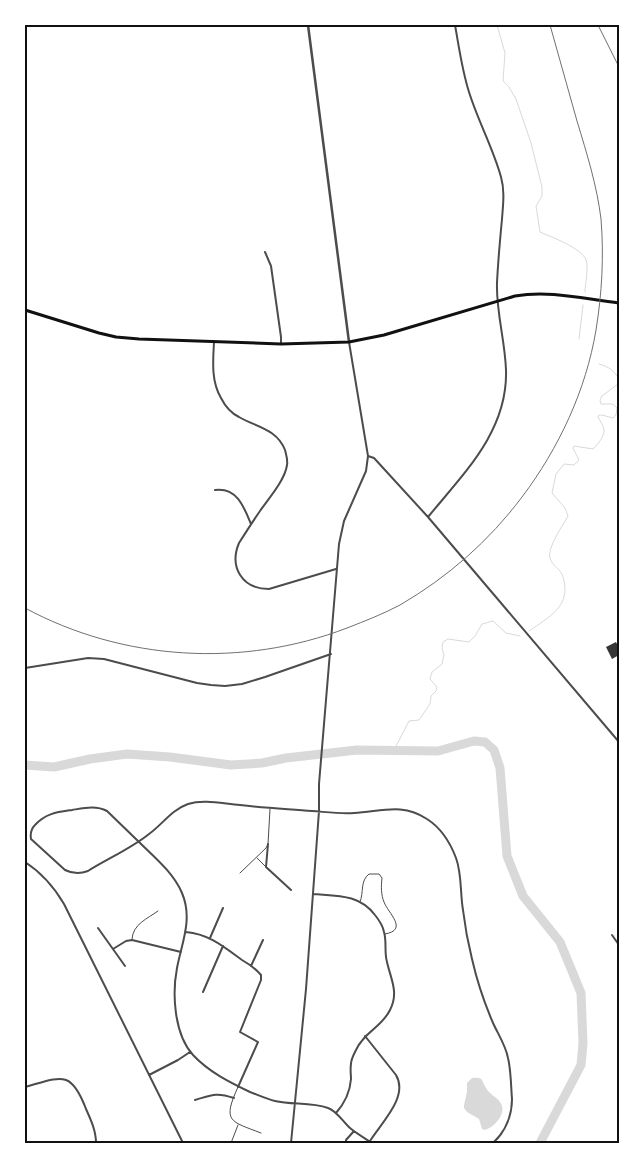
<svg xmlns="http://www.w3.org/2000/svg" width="644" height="1168" viewBox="0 0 644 1168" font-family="'Space Grotesk',sans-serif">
<rect width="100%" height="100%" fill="#fff"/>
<path fill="#d9d9d9" d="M472,1078C484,1077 481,1080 486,1088C489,1094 497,1097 500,1102C508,1112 495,1127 485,1130L482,1129L479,1119L467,1112L464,1108V1105L467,1092V1083Z"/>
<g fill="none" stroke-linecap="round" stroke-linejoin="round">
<path stroke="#d9d9d9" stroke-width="1" d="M497,25L505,53L503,81L509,87L516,99L531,143L542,187V196L536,206L540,232C551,237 582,248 586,260C589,267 585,284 585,292
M579,339L583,305
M599,364C609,367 614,370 619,379
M529,631C549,617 572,606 563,577C561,569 552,566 550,558C547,548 563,525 568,516L565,508L552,493L556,474L564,464L574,465L579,460L573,448L574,446L593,449C598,444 605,436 604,429C603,425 600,421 598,417L599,415H602L613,418L616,415L617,408L613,404H601L600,400L602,396L618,384L619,381
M394,750L409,721L419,720L430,704L431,696L436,691L437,687L430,679L432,672L442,664L444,655L442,648L443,642L448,639L469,642L475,636L482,624L493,621L506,633L520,636"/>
<path stroke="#d9d9d9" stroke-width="9" d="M25,765L54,767L90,759L127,754L170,757L231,765L262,763L286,758L357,750L438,751L474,741L485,742L494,750L500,768L507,856L523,896L560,942L581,993L583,1043L581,1065L540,1143"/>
</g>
<path fill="#353535" d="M616,642L619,648V655L612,659L606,647Z"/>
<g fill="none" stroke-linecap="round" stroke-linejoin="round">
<path stroke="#4c4c4c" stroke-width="1" d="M257,858L265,866
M240,873L266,848L268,844L270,809
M360,902C364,892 360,881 369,874H379L382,878C381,886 381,895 384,902C388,913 409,930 385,934
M132,939C133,924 147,919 158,911
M238,1087C222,1122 230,1121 261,1133
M231,1143L238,1125"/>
<path stroke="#4c4c4c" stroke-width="2" d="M265,252L271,266L281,337V344
M214,342C213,361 211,381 221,398C225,406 231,413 239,417C256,427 277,429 285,450C286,454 288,460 287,465C285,480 269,498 260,511C253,521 246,532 239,543C229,567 242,589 269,589L336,569
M368,456L374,458L428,517L619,742
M215,490C237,487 244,507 251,524
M428,517C464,473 508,431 506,370C505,340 496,312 497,283C498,262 500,240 502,219C503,205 505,191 501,177C493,148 478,121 469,92C462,70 459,47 455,25
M25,668L88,658L104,659L197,683L211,685L225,686L242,684L265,677L331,654
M268,844L266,867L291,890
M25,862C42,873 54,887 64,904L183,1143
M313,894C337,896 359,894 375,915C379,920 383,926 384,932C387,942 384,952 387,962C391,980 399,992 390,1010C382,1027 364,1032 356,1050C354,1054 351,1059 351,1064C350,1069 351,1075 351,1079C350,1092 344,1104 336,1113
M98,928L125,966
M186,932C209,934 224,947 242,960C249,964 256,969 261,975V980L240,1032L258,1042L238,1087
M612,935L619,945
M210,938L223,908
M113,949L126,941L132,940L181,952
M251,966L263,940
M203,992L223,946
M365,1036L396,1075C409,1097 381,1123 370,1141
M149,1075L178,1060L190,1052
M25,1087C61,1077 71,1069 86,1109C91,1120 96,1131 96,1143
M195,1100C212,1095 216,1092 234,1098
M291,1143L306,989L319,811V784L339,544L344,521L366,471L368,456L349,342
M346,1143V1140L354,1131
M372,1143C365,1138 357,1134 350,1128C343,1122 337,1111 328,1108C311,1102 292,1105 275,1101C267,1099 258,1095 250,1092C229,1082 209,1072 193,1055C174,1034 172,994 177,968C182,942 193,919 182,893C173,872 154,857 138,841L107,811C96,805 84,808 72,810C58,812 46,813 35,825C31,829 30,833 31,839L65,870C73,874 80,874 88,871C107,859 132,848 149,834C163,824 171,810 188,804C204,799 224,804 240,805C264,808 288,809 312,811C326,812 340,814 354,813C380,812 402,802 427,819C441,828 450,842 456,858C462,874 460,893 463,910C465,927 468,943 472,959C477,981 484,1002 493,1023C498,1034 506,1046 508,1058C511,1070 511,1087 512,1099C512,1116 505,1132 493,1143"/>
<path stroke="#4c4c4c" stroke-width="2.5" d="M308,25L349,342"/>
<path stroke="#111" stroke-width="3" d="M25,310L99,333L116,337L139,339L281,344L349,342L384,335L515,296C550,290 584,299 619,303"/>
<path stroke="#707070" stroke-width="1" d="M598,25L619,67
M25,608C123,661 243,668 347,628C365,621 383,614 400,605C448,577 489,541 522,497C559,448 586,390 596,330C602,293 604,256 601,219C597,186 587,154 577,121C568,89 559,57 550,25"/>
</g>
<rect width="644" height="1168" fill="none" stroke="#ffffff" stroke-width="52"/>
<rect x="26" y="26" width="592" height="1116" fill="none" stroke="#111" stroke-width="2"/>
</svg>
